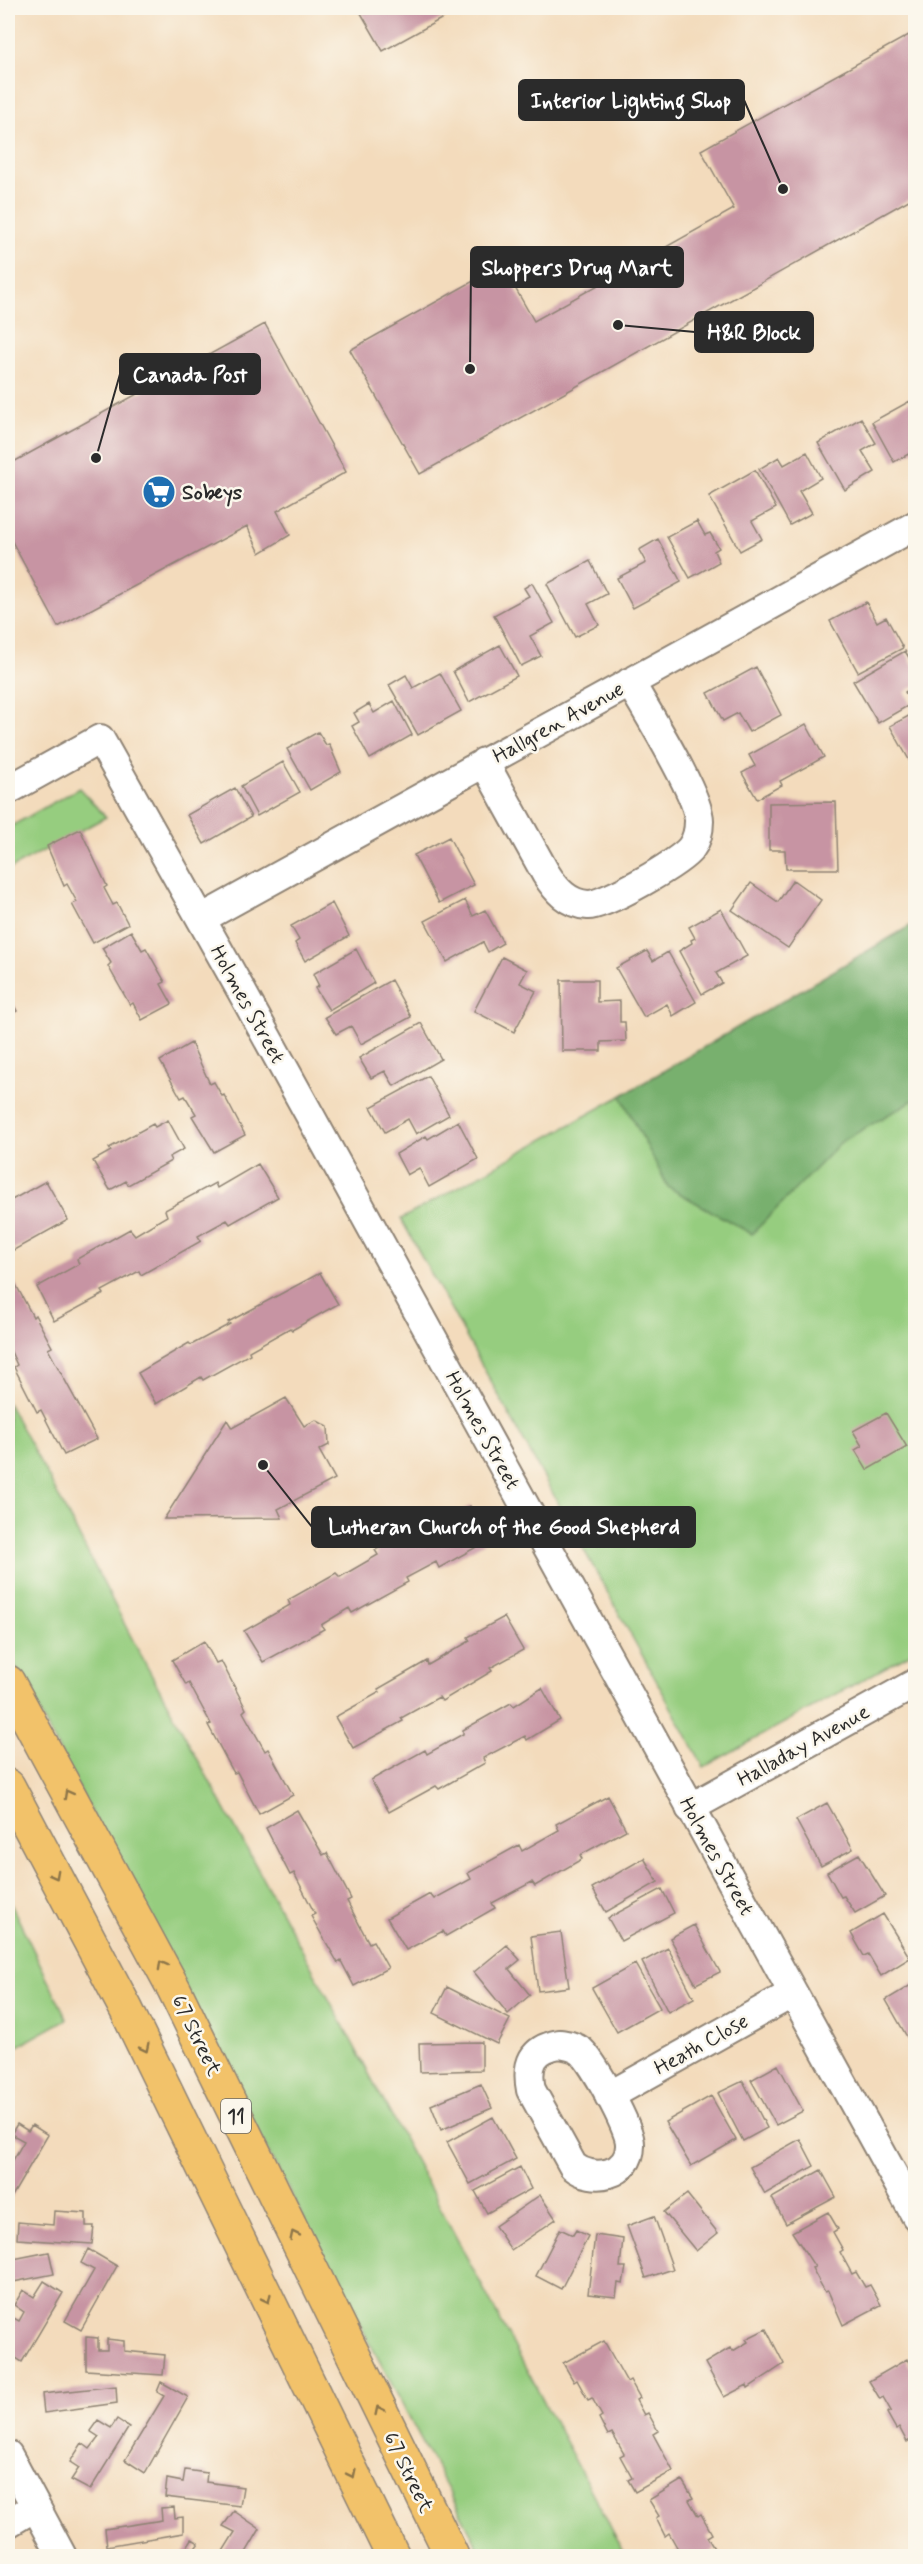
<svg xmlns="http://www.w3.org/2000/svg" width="923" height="2564" viewBox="0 0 923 2564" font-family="Mynerve,sans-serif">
<rect width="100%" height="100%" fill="#fbf7ec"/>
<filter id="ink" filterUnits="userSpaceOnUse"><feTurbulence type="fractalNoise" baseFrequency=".0167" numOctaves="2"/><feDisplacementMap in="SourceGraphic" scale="12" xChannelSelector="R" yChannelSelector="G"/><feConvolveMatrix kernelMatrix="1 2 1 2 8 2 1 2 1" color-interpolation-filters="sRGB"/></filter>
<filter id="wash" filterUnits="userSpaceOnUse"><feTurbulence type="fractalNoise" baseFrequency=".008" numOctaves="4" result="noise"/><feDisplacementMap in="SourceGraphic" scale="24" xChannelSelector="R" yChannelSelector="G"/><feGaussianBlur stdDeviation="1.35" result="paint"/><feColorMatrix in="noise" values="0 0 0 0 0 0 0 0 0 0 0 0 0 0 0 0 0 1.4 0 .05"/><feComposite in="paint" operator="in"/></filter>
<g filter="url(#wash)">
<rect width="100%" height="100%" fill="#f3dbbc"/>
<path fill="#96cd7f" stroke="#607c55" stroke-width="1.5" d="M79,788L106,817L8,870V828Z
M915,923V1651L704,1767L401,1219L621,1096Z
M8,1403L50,1480L139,1652L336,2012L626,2556H483L235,2089L8,1652Z
M8,1898L67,2019L8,2052Z"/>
<path fill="#78b06e" stroke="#526e4c" stroke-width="1.5" d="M915,923V1099L841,1142L752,1234L668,1187L621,1096Z"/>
<g id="blocks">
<path fill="#c794a3" d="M358,8H461L383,51Z
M916,31V196L420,474L350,350L502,265L534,321L734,209L701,150Z
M265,324L346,472L277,511L290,535L260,553L247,526L58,627L8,534V465L150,387L145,377L180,355L187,367Z
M910,401L916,411V450L894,462L872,422Z
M861,418L876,443L862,451L875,472L845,490L818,443Z
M807,452L821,478L799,491L812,513L790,525L759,469L779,457L784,465Z
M755,470L776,508L752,521L762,539L740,551L709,496Z
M697,521L705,535L710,533L719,548L714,551L719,562L690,578L667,537Z
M658,539L681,582L633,608L617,578L646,563L639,550Z
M590,561L607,594L588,604L599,625L575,637L547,584Z
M532,583L554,623L530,636L541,656L521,666L494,615L529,596L524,588Z
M866,602L877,622L886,617L903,648L858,672L830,621Z
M500,645L517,676L469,702L453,671Z
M905,651L916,669V685L905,692L911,704L878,723L853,681Z
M756,667L781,715L749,732L738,713L723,721L708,693Z
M440,673L461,711L418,735L389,685L406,675L413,688Z
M394,701L412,735L370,759L352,726L359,722L354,713L369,704L374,713Z
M916,712V772L890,726Z
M806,724L824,757L780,781L782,785L757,799L742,773L755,766L749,755Z
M318,732L326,745L329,744L341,772L310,790L287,749Z
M283,762L300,792L257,816L241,786Z
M235,788L251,817L204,844L187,815Z
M836,802L838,869H786L785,850H769V803Z
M80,829L107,886L104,888L113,905L117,903L128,924L93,943L72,904L77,902L67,884L64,886L47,846Z
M449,837L474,885L439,903L414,855Z
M793,880L821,900L788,948L732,910L751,883L778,902Z
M465,900L473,916L485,910L503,943L488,952L483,942L447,962L425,921Z
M332,903L349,936L305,961L295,943L299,940L291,926Z
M721,909L747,956L716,973L722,983L702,994L679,951L692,943L691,940L695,938L689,927Z
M131,931L142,950L146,948L165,982L161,984L172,1004L142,1020L133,1003L130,1005L108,966L111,963L102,948Z
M356,949L374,983L329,1010L315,988L319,986L313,974Z
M647,951L653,961L668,952L696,1002L673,1016L667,1004L644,1017L616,968Z
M502,957L527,970L520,983L536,991L514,1032L474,1011Z
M391,980L411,1017L361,1044L351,1026L336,1034L325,1017Z
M561,980H597V1002L620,1001V1022H625L626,1041L601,1042V1051H562Z
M8,994L17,1011L8,1016Z
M421,1023L441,1059L394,1086L385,1071L371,1078L359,1058Z
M191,1043L210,1084L214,1082L222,1096L224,1095L245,1135L214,1152L192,1116L196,1114L185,1096L181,1098L160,1061Z
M428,1076L449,1115L416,1134L408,1119L385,1132L371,1107Z
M168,1120L184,1149L169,1157L171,1161L128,1185L126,1181L110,1190L93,1161L111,1151L109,1148L153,1124L155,1127Z
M458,1121L478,1159L429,1187L419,1168L407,1175L396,1154L426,1136L428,1139Z
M258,1164L278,1197L230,1224L227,1220L198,1236L201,1241L141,1275L139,1271L102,1291L104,1294L54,1321L37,1287L79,1264L77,1259L130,1229L135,1235L167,1216L165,1210L215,1183L217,1188Z
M46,1181L68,1220L14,1250L12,1246L8,1248V1202Z
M320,1273L338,1304L292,1330L290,1328L249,1351L250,1354L203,1380L201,1377L156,1404L138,1373L189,1343L191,1345L230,1324L228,1322Z
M13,1279L33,1317L35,1315L52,1347L48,1349L97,1439L64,1455L41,1410L37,1412L14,1367L17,1365L8,1345V1282Z
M286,1398L304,1426L316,1420L328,1427L329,1445L319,1450L335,1479L278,1509L282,1518L164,1519L227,1420L232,1428Z
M886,1413L907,1447L867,1470L855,1450L862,1446L853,1431Z
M470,1506L489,1540L439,1568L436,1562L406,1578L408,1582L352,1613L349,1608L321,1625L324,1629L263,1662L244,1631L290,1605L288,1600L336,1573L340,1577L378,1555L375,1550L429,1522L432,1527Z
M504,1617L523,1650L490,1668L492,1671L442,1701L439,1697L401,1718L403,1721L353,1748L335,1717L380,1692L378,1689L427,1661L428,1665L470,1641L468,1637Z
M204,1641L216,1663L221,1661L246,1709L243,1712L265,1751L268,1749L293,1795L259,1814L237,1772L234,1773L208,1725L211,1724L189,1683L186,1685L172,1660Z
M542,1688L560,1720L527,1740L525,1736L483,1758L485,1763L439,1789L436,1786L389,1812L371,1780L425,1750L427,1754L463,1734V1730L511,1703L514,1706Z
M608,1796L626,1830L580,1855L582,1859L535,1886L532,1882L492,1903L495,1908L446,1936L443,1931L406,1950L387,1918L430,1894L434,1899L471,1879L468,1873L519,1845L522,1851L559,1830L556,1824Z
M827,1803L853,1849L821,1866L796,1820Z
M297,1810L323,1855L327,1853L351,1899L347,1901L369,1943L373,1941L388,1968L354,1986L341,1961L338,1963L311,1916L315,1914L294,1873L290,1875L266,1828Z
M859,1854L885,1896L855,1913L844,1896L841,1897L827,1872Z
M644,1858L658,1882L606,1912L592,1888Z
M662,1889L674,1913L621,1941L608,1918Z
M883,1914L910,1958L881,1976L868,1954L864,1956L851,1933Z
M694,1925L720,1972L696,1984L670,1938Z
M561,1932L569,1987L538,1991L531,1936Z
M507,1945L520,1960L509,1969L530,1995L508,2014L474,1972Z
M668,1948L694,1998L668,2012L642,1962Z
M635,1964L660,2008L617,2032L592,1988Z
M916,1982V2039L910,2042L886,2000Z
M447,1987L510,2019L497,2044L434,2013Z
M482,2042V2070L420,2072L419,2043Z
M778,2065L803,2111L776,2125L751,2080Z
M743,2081L767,2128L743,2141L718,2093Z
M481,2084L492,2108L441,2130L431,2105Z
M711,2096L736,2140L691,2166L665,2122Z
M493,2117L516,2159L470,2184L447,2142Z
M17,2124L28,2131L32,2125L48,2135L8,2203V2169L24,2141L11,2134Z
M800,2139L814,2166L765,2194L750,2167Z
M520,2167L531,2189L487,2213L475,2191Z
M821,2170L836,2197L786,2224L772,2198Z
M687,2194L718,2233L696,2251L664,2212Z
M540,2195L556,2219L511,2250L495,2226Z
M54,2211L86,2213V2226H94L92,2244L17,2239L18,2222L53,2225Z
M828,2212L838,2229L833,2232L843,2250L840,2252L852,2274L856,2272L865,2287L870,2285L881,2305L843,2325L828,2291L825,2292L812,2268L815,2267L792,2232Z
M654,2216L673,2269L646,2278L627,2226Z
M560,2229L573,2235L576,2230L588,2236L561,2289L536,2276Z
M595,2235L623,2239L620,2267H626L623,2284L618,2283L616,2297L588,2294Z
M88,2249L117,2266L81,2330L65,2321L94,2270L81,2263Z
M49,2252L54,2274L8,2283V2260Z
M44,2281L63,2293L22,2362L8,2353L10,2339L8,2337V2320L10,2316L19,2321L24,2312L14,2305L23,2290L34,2297Z
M766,2329L784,2364L748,2388L747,2385L724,2397L705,2363L730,2348L733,2351L748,2342L746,2339Z
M86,2337L98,2338V2350H107V2339L124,2341V2351L165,2355L163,2375L86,2370Z
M604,2341L627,2382L630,2380L640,2398L636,2400L644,2415L648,2413L658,2431L653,2434L673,2471L635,2492L628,2480L632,2478L620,2456L624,2454L612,2433L608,2435L599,2418L602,2416L592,2398L588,2400L577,2380L574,2382L563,2363Z
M907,2359L916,2375V2437L907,2442L899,2427L896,2429L887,2413L891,2411L883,2397L880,2399L869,2381Z
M161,2382L188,2397L145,2473L125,2460L164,2396L157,2392Z
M116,2386L117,2403L44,2413L42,2394Z
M117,2419L129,2427L90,2490L71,2480L79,2468L70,2462L82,2443L90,2449L99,2437L90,2431L98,2420L111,2428Z
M185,2470L207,2473L206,2482L243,2487L240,2506L165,2497L167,2479L183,2482Z
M682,2480L693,2498L689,2500L698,2516L701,2514L712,2534L707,2537L715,2550L703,2556H677L674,2552L678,2549L669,2533L665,2536L656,2518L659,2516L649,2500Z
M174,2507L175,2518L183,2517V2533L107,2546L105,2529L162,2520L161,2508Z
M234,2511L260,2529L244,2556H220L235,2532L223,2526Z
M192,2539L199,2543L193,2551L202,2556H181Z"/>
</g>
</g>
<g filter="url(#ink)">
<use href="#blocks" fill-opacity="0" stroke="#8f8374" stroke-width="1.5"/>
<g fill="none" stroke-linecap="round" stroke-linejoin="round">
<g stroke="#8f8374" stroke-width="32">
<path id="minor" d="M484,762L546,874C556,890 568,904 588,905C606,905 681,862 691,848C697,840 699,830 699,821C700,796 645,709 630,682
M8,790L100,739L242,992L916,2216
M201,919L916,525
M690,1808L916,1683
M559,2044C567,2045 574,2046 581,2051C593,2062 630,2127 630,2144C631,2175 593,2183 573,2166L531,2090C526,2064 532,2049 559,2044Z
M609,2096L793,1993
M8,2455L62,2556
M8,2523L35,2507"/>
</g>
<g stroke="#8f8374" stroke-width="36">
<path id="primary" d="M8,1682L174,1989L452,2556
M8,1786L126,2009L393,2556"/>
</g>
<use href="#minor" stroke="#fff" stroke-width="28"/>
<use href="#primary" stroke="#f2c26a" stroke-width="33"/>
</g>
<defs><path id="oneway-chevron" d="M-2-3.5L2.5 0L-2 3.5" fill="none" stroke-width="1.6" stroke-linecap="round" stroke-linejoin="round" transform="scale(1.5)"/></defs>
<g stroke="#8e764a">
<use href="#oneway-chevron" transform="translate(68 1794) rotate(-119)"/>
<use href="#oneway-chevron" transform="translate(55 1875) rotate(62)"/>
<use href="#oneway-chevron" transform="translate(162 1965) rotate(-119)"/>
<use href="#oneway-chevron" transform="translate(145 2048) rotate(64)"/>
<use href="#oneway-chevron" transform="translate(294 2235) rotate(-116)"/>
<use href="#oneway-chevron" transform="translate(267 2299) rotate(64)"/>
<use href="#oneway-chevron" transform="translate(379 2410) rotate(-116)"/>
<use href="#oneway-chevron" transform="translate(352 2474) rotate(64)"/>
</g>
</g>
<defs>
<g id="supermarket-disc" transform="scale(1.725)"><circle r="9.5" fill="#1f6fb2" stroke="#fbf7ec"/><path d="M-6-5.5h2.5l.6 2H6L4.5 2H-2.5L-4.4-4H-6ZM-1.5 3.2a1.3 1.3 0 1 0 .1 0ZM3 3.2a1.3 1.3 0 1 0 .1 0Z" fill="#fff"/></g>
</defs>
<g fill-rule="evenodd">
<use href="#supermarket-disc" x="159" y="492"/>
</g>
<g text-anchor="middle" stroke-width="5" stroke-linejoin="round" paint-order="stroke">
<rect fill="#fbf7ec" stroke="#696865" stroke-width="1.5" x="221" y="2099" width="30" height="34" rx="4.5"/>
<g font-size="20" font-weight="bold" fill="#2b2b2b">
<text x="236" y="2123">11</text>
</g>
<g font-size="21" font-weight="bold" fill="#2b2b2b" stroke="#fbf7ec" text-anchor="start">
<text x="182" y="499">Sobeys</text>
</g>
<g font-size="21" fill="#2b2b2b" stroke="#fbf7ec">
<text transform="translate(558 722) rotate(-29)" y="7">Hallgren Avenue</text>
<text transform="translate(248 1004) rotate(61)" y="7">Holmes Street</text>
<text transform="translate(483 1430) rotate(61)" y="7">Holmes Street</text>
<text transform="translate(803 1745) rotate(-29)" y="7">Halladay Avenue</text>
<text transform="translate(717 1856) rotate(61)" y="7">Holmes Street</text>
<text transform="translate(197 2035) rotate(64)" y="7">67 Street</text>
<text transform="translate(701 2044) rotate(-29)" y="7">Heath Close</text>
<text transform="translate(409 2472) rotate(64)" y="7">67 Street</text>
</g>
</g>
<path fill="none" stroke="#2b2b2b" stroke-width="2" d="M783 189L744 100M470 369L471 267M618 325L695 332M96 458L120 374M263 1465L312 1527"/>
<g fill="#2b2b2b" stroke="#fbf7ec" stroke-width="2">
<circle cx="783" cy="189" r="6"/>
<circle cx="470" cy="369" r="6"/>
<circle cx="618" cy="325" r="6"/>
<circle cx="96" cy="458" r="6"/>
<circle cx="263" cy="1465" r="6"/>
</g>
<g fill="#2b2b2b" stroke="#2b2b2b" stroke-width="2">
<rect x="519" y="80" width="225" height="40" rx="6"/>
<rect x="471" y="247" width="212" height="40" rx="6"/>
<rect x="695" y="312" width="118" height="40" rx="6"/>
<rect x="120" y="354" width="140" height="40" rx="6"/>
<rect x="312" y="1507" width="383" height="40" rx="6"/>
</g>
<g font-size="22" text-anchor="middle" font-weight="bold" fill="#fff">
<text x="631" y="108">Interior Lighting Shop</text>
<text x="577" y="275">Shoppers Drug Mart</text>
<text x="754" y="340">H&amp;R Block</text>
<text x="190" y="382">Canada Post</text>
<text x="504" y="1534">Lutheran Church of the Good Shepherd</text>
</g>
<rect width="923" height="2564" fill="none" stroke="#fbf7ec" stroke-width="30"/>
</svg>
